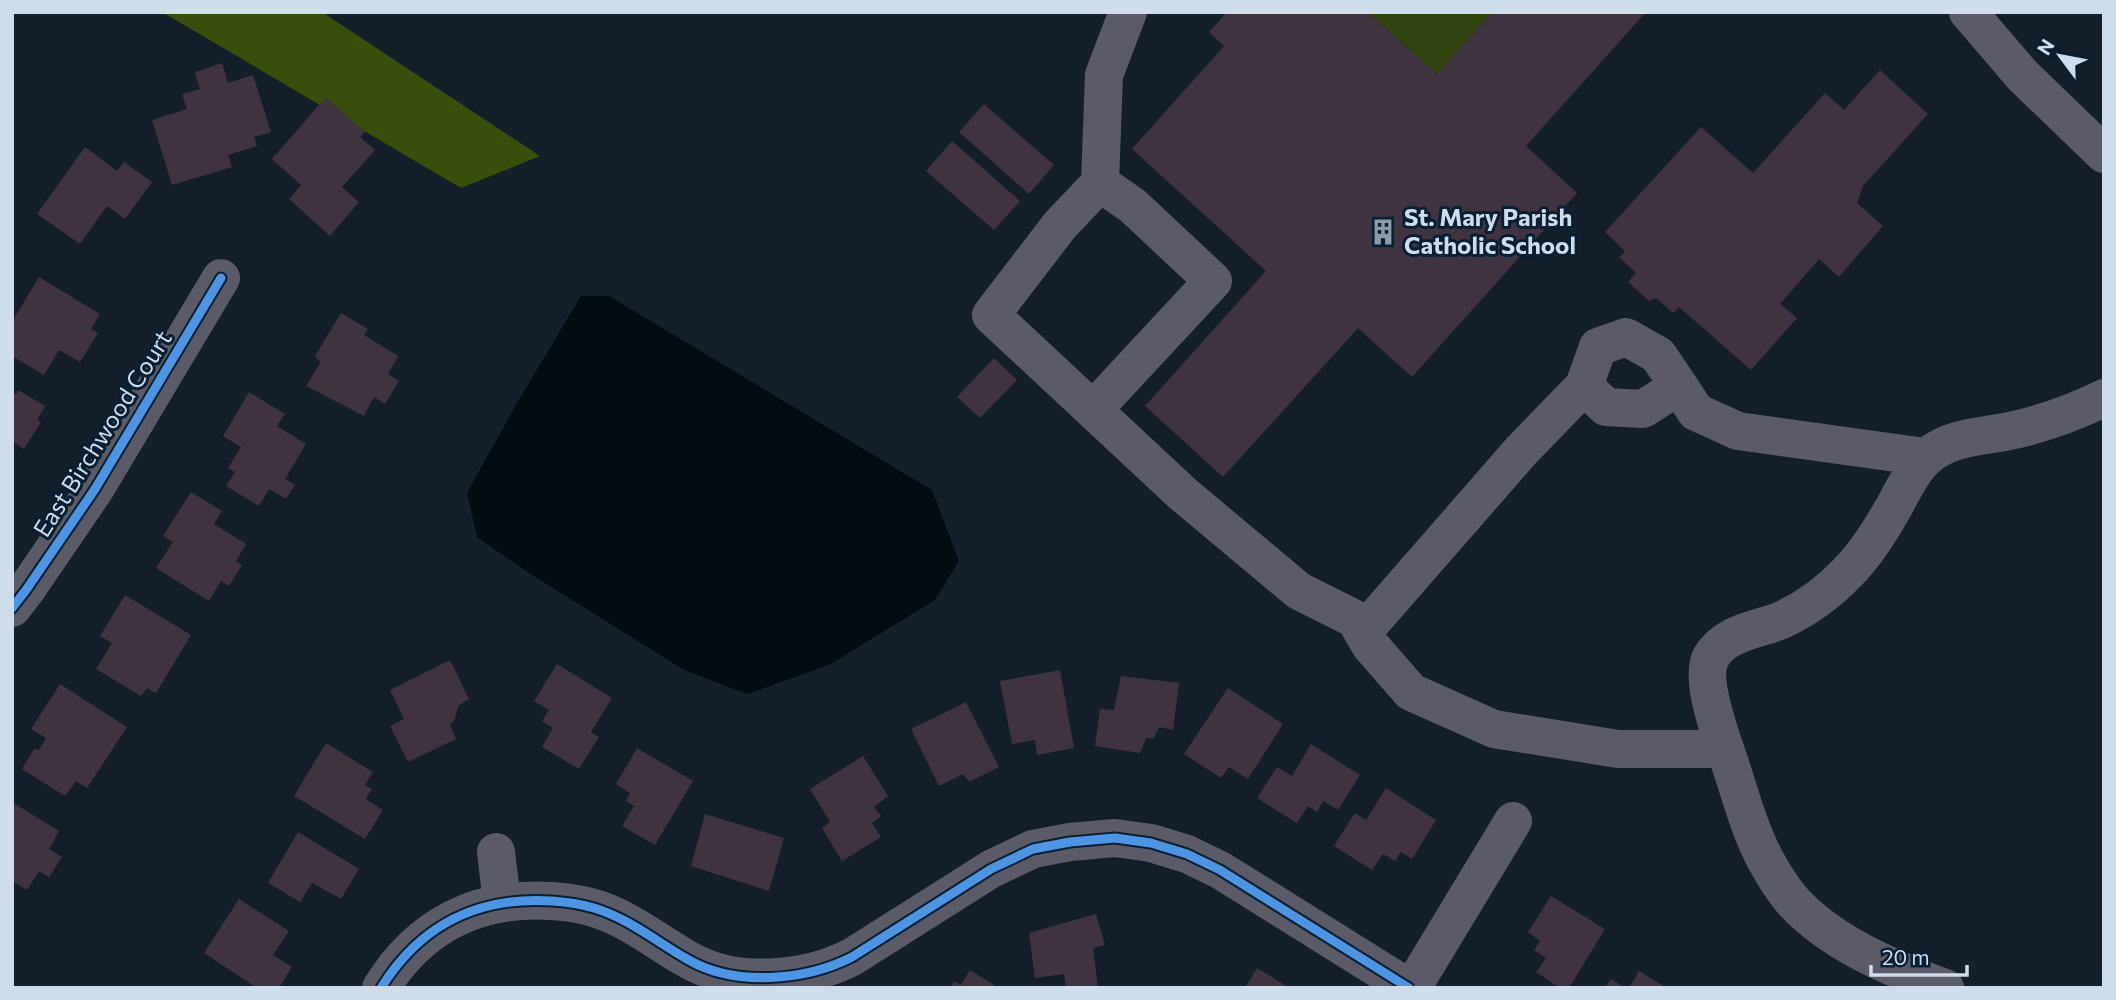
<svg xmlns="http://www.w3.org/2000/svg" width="2116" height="1000" viewBox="0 0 2116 1000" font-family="Commissioner,sans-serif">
<rect width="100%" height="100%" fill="#141f2a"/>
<path fill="#30420d" d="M1368,12H1493L1437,74Z"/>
<path fill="#384e0a" d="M162,12H322L540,156L461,188Z"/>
<path fill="#020c11" d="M581,296H609L932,490L959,561L935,600L829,665L747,694L684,670L526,571L477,537L467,493L517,403Z"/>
<path fill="#3f333f" d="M1227,12H1368L1437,74L1493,12H1646L1526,146L1577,193L1412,377L1358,328L1223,477L1145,406L1266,271L1132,149L1224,46L1209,32Z
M222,63L228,83L253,75L271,132L254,137L257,146L228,155L232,167L172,185L152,120L187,109L182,94L200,89L195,72Z
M1880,70L1928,114L1863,186L1857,203L1883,226L1839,277L1819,259L1780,304L1797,318L1751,370L1679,307L1673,313L1656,298L1649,301L1628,282L1636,273L1619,257L1625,251L1605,232L1701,127L1753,173L1825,93L1844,110Z
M326,97L365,132L360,137L375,150L342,187L359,202L330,236L289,199L301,185L272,159Z
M984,104L1054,165L1029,194L959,132Z
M952,141L1020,201L994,230L926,171Z
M85,147L117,171L124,162L152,182L125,219L107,206L80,244L37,214Z
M39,277L100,314L91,329L98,333L80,362L59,350L44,375L12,356V322Z
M341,313L368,329L364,335L398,356L388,374L399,381L385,404L374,397L364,416L306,386L321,362L315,356Z
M994,358L1017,380L980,418L957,397Z
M18,390L45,406L37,420L41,422L24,449L12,441V392L16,394Z
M249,392L285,414L277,426L306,444L285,479L295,485L286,499L269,489L259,506L226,486L235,472L228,468L241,447L223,436Z
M191,492L222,511L214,524L246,544L236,561L242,565L229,586L221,581L209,601L156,568L173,542L163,536Z
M125,595L191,635L156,693L147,688L141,696L96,669L112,643L100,636Z
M450,660L469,699L458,706L455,719L450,725L456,739L408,762L390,726L404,719L390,690Z
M557,664L612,698L591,732L599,737L579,769L542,747L553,728L542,721L549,710L534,701Z
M1060,670L1074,748L1037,755L1035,740L1012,744L1000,681Z
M1121,676L1179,683L1173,730L1159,727L1154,738H1146L1140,753L1095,746L1100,709L1114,710Z
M60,684L127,727L87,788L76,781L65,796L22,769L34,749L39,750L46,738L31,729Z
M1228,688L1283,724L1248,779L1229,767L1221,778L1184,754Z
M966,702L999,767L969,782L963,774L939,786L911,729Z
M326,743L373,772L365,785L372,789L366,799L383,810L365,839L294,796Z
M1311,744L1360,775L1338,810L1323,801L1317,812L1308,806L1297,823L1257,798L1277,767L1292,776Z
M637,748L693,781L655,845L622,826L634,806L626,801L630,793L616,784Z
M863,756L888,796L874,807L881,816L872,823L881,837L842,861L822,828L830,822L810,789Z
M1386,788L1436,820L1412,859L1401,852L1395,861L1383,854L1372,870L1334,846L1355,813L1366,820Z
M12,802L59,831L49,849L62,857L49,877L39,871L27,890L12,881Z
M705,814L784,838L769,891L691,866Z
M298,832L359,869L341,899L312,883L300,902L268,883Z
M1551,896L1605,929L1569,988H1560L1536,972L1546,958L1534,950L1540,941L1528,932Z
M239,899L289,931L273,955L292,967L279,988H257L204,953Z
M1096,914L1105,945L1093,948L1098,988H1066L1064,974L1035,978L1029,933Z
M1257,968L1290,988H1245Z
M970,970L999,988H950L954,981L961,985Z
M1639,971L1667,988H1629Z
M1611,979L1626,988H1605Z"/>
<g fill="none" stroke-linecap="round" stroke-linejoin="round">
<path stroke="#5b5b67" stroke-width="38" d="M1968,12L2022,75L2104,154
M1100,183L1104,75L1128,12
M1584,386L1598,347L1626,337L1658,355L1679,386
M1093,410L1213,281L1133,206L1100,183L1060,225L991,315L1183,494L1299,591L1355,619L1370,645L1411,692L1494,729L1618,749H1725
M12,608L26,590L95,489L221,278
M1363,632L1521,451L1584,386L1606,407L1643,409L1679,386L1696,412L1738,431L1925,457
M496,852L502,903
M381,988C420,925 478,896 552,901C566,902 581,904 594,908C628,918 657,942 687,959C734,987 805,981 852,957L991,869L1033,849L1070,842L1115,838L1151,843L1187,854L1220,870L1409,988
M1412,988L1513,821
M1945,988C1891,968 1830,943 1791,899C1781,887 1772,872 1765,859C1747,825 1738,785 1725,749C1718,728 1700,677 1711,657C1726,631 1760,630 1784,619C1809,607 1829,592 1848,572C1863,557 1880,531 1891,512C1904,490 1914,462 1938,449C1960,436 1989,436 2014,430C2046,423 2075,412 2104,398"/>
<g stroke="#0b1f33" stroke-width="13">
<path id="cycleway" d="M12,608L26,590L95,489L221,278
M381,988C420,925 478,896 552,901C566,902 581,904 594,908C628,918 657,942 687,959C734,987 805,981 852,957L991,869L1033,849L1070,842L1115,838L1151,843L1187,854L1220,870L1409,988"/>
</g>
<use href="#cycleway" stroke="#4d94e3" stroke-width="9"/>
</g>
<defs>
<g id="building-bare" transform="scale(2.1)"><path d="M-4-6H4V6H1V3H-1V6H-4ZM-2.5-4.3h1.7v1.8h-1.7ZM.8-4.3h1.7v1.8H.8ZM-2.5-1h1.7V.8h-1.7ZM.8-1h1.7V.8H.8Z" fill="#8e9aa7" stroke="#0b1f33" stroke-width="2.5" paint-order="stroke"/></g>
</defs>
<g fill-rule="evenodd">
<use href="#building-bare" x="1383" y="232"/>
</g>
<g text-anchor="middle" stroke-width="6" stroke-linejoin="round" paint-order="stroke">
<g font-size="24" font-weight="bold" fill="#cfdcea" stroke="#0b1f33" text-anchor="start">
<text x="1404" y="226">St. Mary Parish<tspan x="1404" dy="28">Catholic School</tspan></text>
</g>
<g font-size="24" fill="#cfdcea" stroke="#0b1f33">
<text transform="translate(103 434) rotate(-58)" y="8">East Birchwood Court</text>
</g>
</g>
<rect width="2116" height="1000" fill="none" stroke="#cfdcea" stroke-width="28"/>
<g transform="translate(2060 56) rotate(302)" stroke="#0b1f33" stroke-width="5" paint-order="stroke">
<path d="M0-5L12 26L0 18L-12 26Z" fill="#cfdcea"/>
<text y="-10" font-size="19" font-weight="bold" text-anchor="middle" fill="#cfdcea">N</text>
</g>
<path d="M1871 965v10h96v-10" fill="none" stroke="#cfdcea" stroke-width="3.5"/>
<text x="1882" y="965" font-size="21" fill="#cfdcea" stroke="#0b1f33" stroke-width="5" paint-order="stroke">20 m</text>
</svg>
